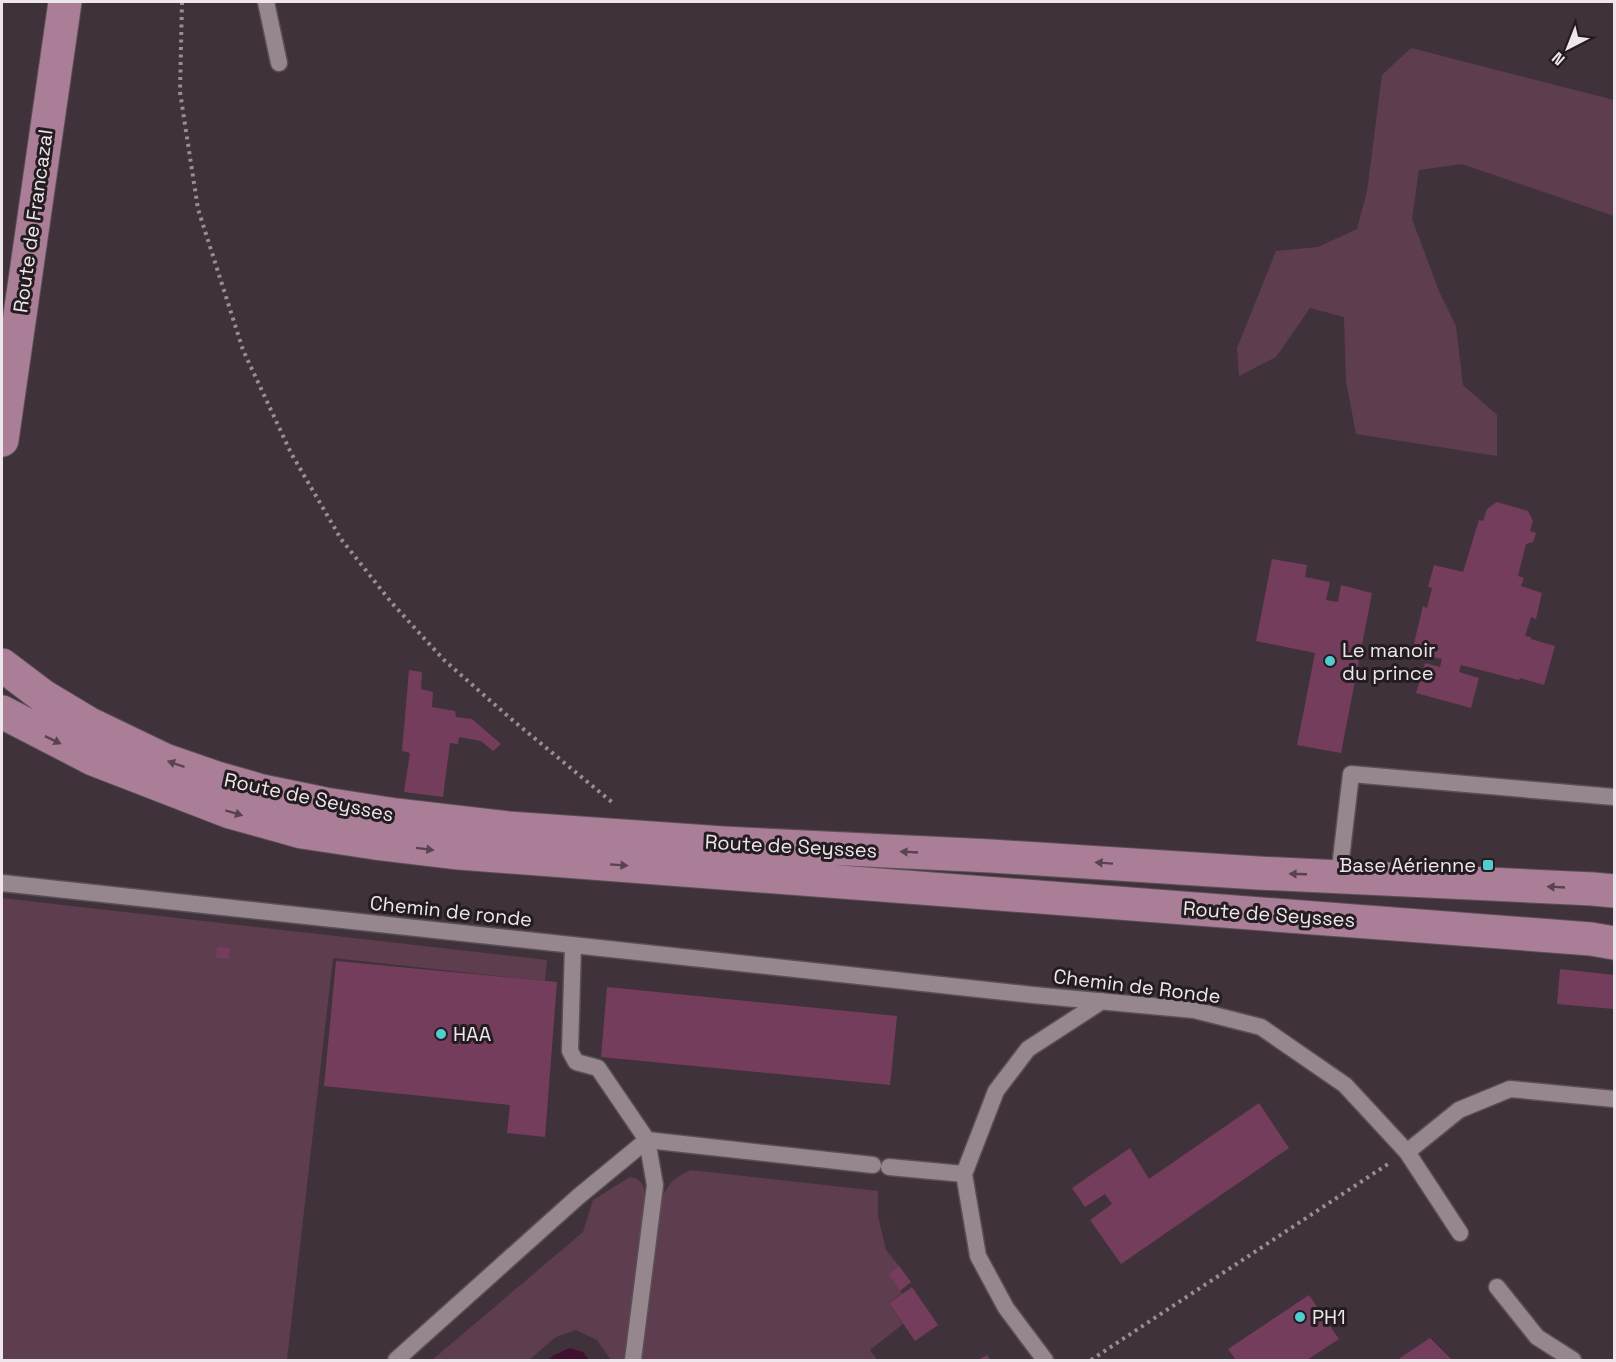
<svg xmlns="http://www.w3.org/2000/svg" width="1616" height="1362" viewBox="0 0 1616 1362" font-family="'Space Grotesk',sans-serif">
<rect width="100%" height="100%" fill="#40323a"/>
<path fill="#5e3d4f" d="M1411,48L1614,100V216L1462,164L1419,170L1412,219L1439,291L1456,326L1463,385L1497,415V456L1356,434L1346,381L1344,317L1310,308L1276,357L1239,376L1237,348L1276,251L1318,247L1357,229L1367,191L1382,75Z
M2,898L547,960L545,981L333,958L287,1360H2Z
M691,1170L878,1191V1216L886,1250L899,1266L888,1274L902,1293L889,1303L903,1324L870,1350L877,1360H639L661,1200C670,1181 673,1179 691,1170Z
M630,1177C641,1178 644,1185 645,1195L625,1360H611L597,1340L576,1330L556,1337L529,1360H432L583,1232L593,1200Z"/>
<path fill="#420f2f" d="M570,1348L583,1352L589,1360H548L554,1355Z"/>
<path fill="#743d5c" d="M1497,502L1528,511L1533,521L1530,531L1536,533L1533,542L1526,544L1518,576L1524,578L1521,586L1542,593L1536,619L1531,617L1525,636L1531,637V639L1555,646L1544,685L1520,678L1519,680L1461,665L1459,672L1479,678L1471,708L1416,693L1425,663L1440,667L1442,659L1412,652L1423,606L1427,608L1432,588L1428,587L1434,565L1463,572L1479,520L1483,521L1487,509Z
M1272,559L1307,565L1305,577L1330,582L1326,600L1338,602L1341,585L1372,593L1341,753L1297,745L1315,653L1256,641Z
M409,670L422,672L421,689L433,692L432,707L455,711L456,717L472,719L501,744L493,751L481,741L459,737L458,744L450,743L443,797L404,792L410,753L402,751Z
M217,947L230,948L229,959L216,958Z
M336,961L557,982L545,1137L507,1133L510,1105L324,1086Z
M1560,969L1614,975V1009L1557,1004Z
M607,987L897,1016L890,1085L601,1057Z
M1259,1103L1289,1148L1121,1264L1090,1220L1112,1204L1105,1194L1085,1207L1072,1188L1130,1148L1149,1179Z
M899,1266L911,1282L900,1291L888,1274Z
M912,1287L938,1325L915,1341L889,1303Z
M1309,1295L1339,1339L1307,1360H1236L1228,1349Z
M1430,1338L1452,1360H1397Z
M987,1355L991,1360H978Z"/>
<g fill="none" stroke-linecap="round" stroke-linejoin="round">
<g stroke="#5b4f56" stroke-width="19">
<path id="lane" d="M266,2L279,63
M1339,876L1351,774L1614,797
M2,883L1033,995L1194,1010L1261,1027L1345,1085L1407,1152L1460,1233
M573,945L570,1051L576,1062L598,1068L647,1140L655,1185L633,1360
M1407,1152L1459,1110L1510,1089L1614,1099
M889,1167L964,1174
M1497,1287L1537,1337L1573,1360
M396,1360L579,1196L647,1140L873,1165
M1045,1360L1006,1308L978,1256L964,1174L996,1091L1028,1049L1102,1001"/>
</g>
<g stroke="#5b4f56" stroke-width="35">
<path id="secondary" d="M2,440L65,2
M2,665L43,696L88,723L165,760L217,778L262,791L325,804L396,815L508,828L723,843L991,856L1258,873L1593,889L1614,891
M2,712L93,759L230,812L302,832L375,843L459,853L1591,939L1614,943"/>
</g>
<path stroke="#998e94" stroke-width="4" stroke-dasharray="3 4.5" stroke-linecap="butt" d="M182,2L180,92L198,209L243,350L291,453L341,539L391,602L444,660L510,718L613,803
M1091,1360L1388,1164"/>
<use href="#lane" stroke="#96868e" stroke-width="16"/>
<use href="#secondary" stroke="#a97e96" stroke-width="33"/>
</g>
<defs><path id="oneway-solid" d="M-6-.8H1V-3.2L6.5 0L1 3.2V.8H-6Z" transform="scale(1.5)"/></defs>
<g fill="#59434f">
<use href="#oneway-solid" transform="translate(53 740) rotate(26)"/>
<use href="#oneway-solid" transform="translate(176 764) rotate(-161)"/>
<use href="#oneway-solid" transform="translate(234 813) rotate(17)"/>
<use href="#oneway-solid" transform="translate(425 849) rotate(7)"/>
<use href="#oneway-solid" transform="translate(909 852) rotate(-177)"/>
<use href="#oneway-solid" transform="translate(1104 863) rotate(-176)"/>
<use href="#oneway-solid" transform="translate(619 865) rotate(4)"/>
<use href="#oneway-solid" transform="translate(1298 874) rotate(-178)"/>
<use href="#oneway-solid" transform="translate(1556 887) rotate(-177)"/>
</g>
<g fill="#52cdce" stroke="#231c20" stroke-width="2">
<circle cx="1330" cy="661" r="6"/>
<rect x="1482" y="859" width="12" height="12" rx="3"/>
<circle cx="441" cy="1034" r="6"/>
<circle cx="1300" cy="1317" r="6"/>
</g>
<g text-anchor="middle" stroke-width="6" stroke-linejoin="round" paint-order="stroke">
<g font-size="20" fill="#efe6eb" stroke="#231c20">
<text transform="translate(33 221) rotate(-82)" y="7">Route de Francazal</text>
<text transform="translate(309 797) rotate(12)" y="7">Route de Seysses</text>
<text transform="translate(791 846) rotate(3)" y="7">Route de Seysses</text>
<text transform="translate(451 911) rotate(6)" y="7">Chemin de ronde</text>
<text transform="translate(1269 914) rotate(4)" y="7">Route de Seysses</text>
<text transform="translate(1137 986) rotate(7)" y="7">Chemin de Ronde</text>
</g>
<g font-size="20" fill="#efe6eb" stroke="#231c20" text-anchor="start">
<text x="1342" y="657">Le manoir<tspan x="1342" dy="23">du prince</tspan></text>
<text x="1476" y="872" text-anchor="end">Base Aérienne</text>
<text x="453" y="1041">HAA</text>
<text x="1312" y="1324">PH1</text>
</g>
</g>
<rect width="1616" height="1362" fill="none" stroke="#efe6eb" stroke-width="6"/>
<g transform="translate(1568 48) rotate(222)" stroke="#231c20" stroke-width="4.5" paint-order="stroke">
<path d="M0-4.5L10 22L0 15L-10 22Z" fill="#efe6eb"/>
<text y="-9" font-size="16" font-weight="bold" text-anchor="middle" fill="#efe6eb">N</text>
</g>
</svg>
